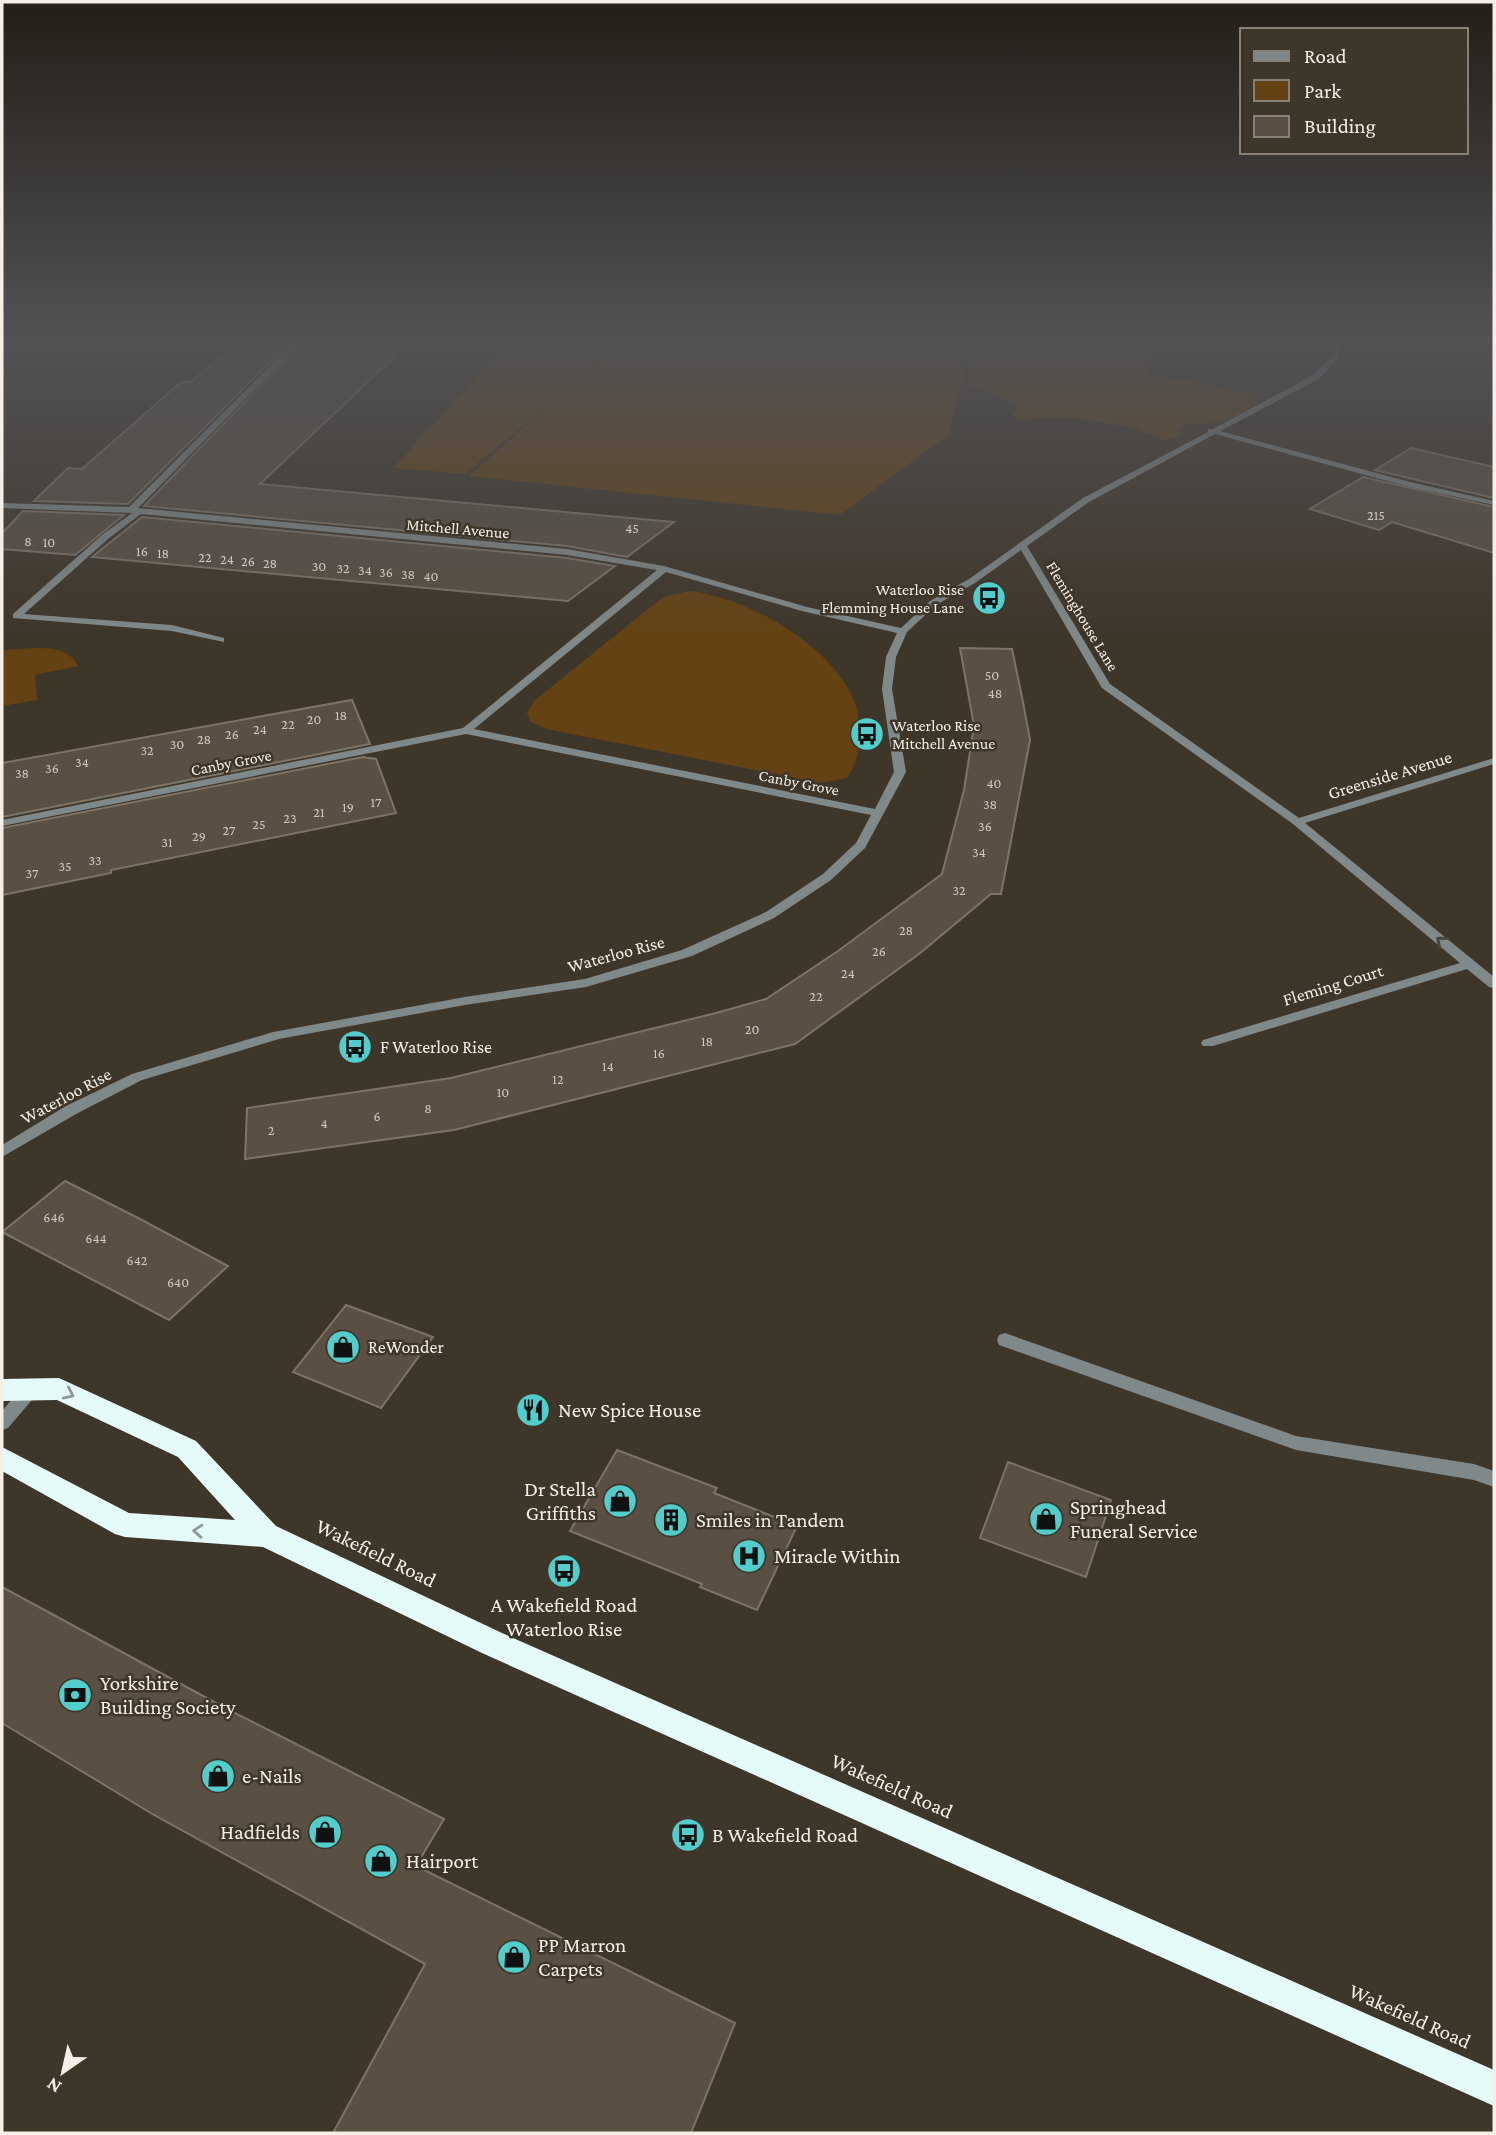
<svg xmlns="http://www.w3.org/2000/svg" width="1496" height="2135" viewBox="0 0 1496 2135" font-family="'Crimson Pro',serif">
<rect width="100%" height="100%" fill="#3f362a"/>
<path fill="#644213" d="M512,339H619L557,398L465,474L393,468Z
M624,339H1165L1146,371L1156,377L1186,380L1251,395L1259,403C1235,419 1215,426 1186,423L1180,430V437L1166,440L1126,426L1063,417L1017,420L1012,415L1019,405L968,385L969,363H973L967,362L949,434L840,515L469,476Z
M690,591C749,598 836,647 856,706C859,713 858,724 858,732C859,751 858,762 847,778L821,783L546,729L531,722L527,713L534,701L663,597Z
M2,650C26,650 66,640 78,666L35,675L37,700L2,706Z"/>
<path fill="#594f43" stroke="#7d7366" stroke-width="2" d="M229,339H293L128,504L34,501L68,468L82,469L181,382H190L208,368L228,351Z
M306,339H413L260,484L674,522L627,557L567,546L144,506Z
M1411,448L1494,467V498L1375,470Z
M1363,477L1494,507V553L1392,522L1379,530L1310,509Z
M23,511L124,515L75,555L2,549V533Z
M142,517L567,558L615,566L568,601L92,557Z
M960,648L1012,649L1023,702L1030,740L1001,894H991L919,954L795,1044L454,1130L245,1159L247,1108L451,1078L716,1013L766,999L838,951L942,874L964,790L974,726Z
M352,700L370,744L2,817V763Z
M363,757L376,759L396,813L111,870V873L2,895V828Z
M65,1181L142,1220L228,1266L169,1320L2,1232Z
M346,1305L433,1337L381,1408L293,1372Z
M617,1450L717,1488L714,1493L797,1526L757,1610L700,1587L702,1584L570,1531Z
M1008,1462L1111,1500L1086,1577L980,1538Z
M2,1587L229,1710L444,1819L416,1866L735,2023L691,2133H333L425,1964L154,1815L2,1723Z"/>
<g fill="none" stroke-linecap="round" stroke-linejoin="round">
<path fill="#808989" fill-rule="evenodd" d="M139,508L142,509V513L108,539L24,614L172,625L224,638V642L172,631L13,618V614L102,535Z
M1005,1333L1296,1436L1474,1464L1494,1471V1487L1474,1480L1296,1450L999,1345L997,1340L999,1335Z
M31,1382L37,1384L40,1389L37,1394L8,1428L2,1430V1411L25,1384Z"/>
<path fill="#808989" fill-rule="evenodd" d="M297,339H304L138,508L567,549L664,566L807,607L901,628L930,601L969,579L1083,498L1208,432V429H1213L1313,375L1332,357L1338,339H1345L1338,358L1319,379L1220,431L1410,482L1494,501V505L1406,486L1215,434L1089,502L1027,546L1110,684L1299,818L1494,758V764L1305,823L1494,977V988L1489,987L1467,969L1213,1046H1203L1201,1043L1203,1040L1460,963L1293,824L1102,688L1021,550L975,583L936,605L907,632L896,657L892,689L906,772L865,848L831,880L774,918L692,956L586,987L465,1005L279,1039L142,1080L76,1114L2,1157V1145L66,1106L132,1074L273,1032L465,997L585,979L682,950L766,912L823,874L856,843L871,815L466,734L2,826V820L463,728L657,570L567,555L131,513L2,508V503L129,507ZM666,572L802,611L897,633L886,657L882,689L894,772L875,809L474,729Z"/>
<path fill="#e5fbfa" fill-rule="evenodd" d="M59,1378L196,1441L276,1526L502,1633L1494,2070V2106L482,1653L263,1547L125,1537L115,1534L2,1471V1447L129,1513L235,1520L178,1457L57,1400L2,1401V1379Z"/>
</g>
<defs><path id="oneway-chevron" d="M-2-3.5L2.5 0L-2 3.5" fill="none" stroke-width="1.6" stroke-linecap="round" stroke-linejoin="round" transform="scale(1.75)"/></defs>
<use stroke="#494238" href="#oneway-chevron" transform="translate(1441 941) rotate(-141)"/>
<g stroke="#929892">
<use href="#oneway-chevron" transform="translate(69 1394) rotate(25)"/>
<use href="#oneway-chevron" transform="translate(198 1531) rotate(-176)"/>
</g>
<linearGradient id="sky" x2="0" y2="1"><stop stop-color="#231e17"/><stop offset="0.53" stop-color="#525255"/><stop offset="1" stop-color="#525255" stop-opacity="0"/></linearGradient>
<rect width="1496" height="638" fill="url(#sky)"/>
<defs>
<g id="bus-disc" transform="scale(1.75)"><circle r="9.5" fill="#53cdcb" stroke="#3f362a"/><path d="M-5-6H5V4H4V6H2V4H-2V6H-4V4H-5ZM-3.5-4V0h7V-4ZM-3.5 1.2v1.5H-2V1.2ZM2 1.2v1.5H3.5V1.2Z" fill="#111"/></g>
<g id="shop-disc" transform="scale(1.75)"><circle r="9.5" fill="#53cdcb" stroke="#3f362a"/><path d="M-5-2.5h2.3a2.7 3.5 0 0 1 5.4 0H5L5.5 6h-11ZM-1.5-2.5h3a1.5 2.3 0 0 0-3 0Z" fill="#111"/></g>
<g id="restaurant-disc" transform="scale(1.75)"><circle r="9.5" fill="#53cdcb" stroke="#3f362a"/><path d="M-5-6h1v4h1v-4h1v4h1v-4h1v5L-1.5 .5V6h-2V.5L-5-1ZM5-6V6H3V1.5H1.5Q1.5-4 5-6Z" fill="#111"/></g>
<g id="building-disc" transform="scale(1.75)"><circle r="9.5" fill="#53cdcb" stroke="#3f362a"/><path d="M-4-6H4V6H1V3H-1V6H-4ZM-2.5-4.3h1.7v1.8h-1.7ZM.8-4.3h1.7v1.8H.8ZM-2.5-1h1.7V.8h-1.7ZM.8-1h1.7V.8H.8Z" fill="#111"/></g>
<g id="hospital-disc" transform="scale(1.75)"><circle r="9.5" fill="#53cdcb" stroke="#3f362a"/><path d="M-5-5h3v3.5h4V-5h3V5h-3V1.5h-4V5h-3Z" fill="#111"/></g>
<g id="bank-disc" transform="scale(1.75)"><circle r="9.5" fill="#53cdcb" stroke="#3f362a"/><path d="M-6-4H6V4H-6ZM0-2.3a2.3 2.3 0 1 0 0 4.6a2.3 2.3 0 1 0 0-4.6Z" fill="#111"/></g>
</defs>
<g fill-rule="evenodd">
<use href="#bus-disc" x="989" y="598"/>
<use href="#bus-disc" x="867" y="734"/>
<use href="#bus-disc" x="355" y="1047"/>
<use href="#shop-disc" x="343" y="1347"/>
<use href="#restaurant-disc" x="533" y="1410"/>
<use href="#shop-disc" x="620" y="1501"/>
<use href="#shop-disc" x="1046" y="1519"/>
<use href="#building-disc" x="671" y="1520"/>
<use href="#hospital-disc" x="749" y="1556"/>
<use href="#bus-disc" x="564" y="1571"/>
<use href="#bank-disc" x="75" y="1695"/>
<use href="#shop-disc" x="218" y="1776"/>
<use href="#shop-disc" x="325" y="1832"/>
<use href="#bus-disc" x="688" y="1835"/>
<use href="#shop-disc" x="381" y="1861"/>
<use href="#shop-disc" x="514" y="1957"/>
</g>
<g text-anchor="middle" stroke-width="5" stroke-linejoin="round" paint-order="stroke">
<g font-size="14" fill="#cfc7bf">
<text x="1376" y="520">215</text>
<text x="632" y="533">45</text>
<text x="28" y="546">8</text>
<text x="49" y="547">10</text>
<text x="142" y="556">16</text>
<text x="163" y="558">18</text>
<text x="205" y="562">22</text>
<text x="227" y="564">24</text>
<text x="248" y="566">26</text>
<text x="270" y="568">28</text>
<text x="319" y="571">30</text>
<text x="343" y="573">32</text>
<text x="365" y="575">34</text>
<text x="386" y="577">36</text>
<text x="408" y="579">38</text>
<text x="431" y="581">40</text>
<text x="992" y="680">50</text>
<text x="995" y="698">48</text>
<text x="341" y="720">18</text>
<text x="314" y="724">20</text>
<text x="288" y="729">22</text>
<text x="260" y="734">24</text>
<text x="232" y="739">26</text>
<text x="204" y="744">28</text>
<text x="177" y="749">30</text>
<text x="147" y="755">32</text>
<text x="82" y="767">34</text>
<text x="52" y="773">36</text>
<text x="22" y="778">38</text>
<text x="994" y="788">40</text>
<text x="376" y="807">17</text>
<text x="990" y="809">38</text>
<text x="348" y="812">19</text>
<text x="319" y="817">21</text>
<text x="290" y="823">23</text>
<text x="259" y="829">25</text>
<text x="985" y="831">36</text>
<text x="229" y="835">27</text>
<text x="199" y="841">29</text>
<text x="167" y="847">31</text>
<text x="979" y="857">34</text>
<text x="95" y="865">33</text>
<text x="65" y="871">35</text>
<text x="32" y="878">37</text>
<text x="959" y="895">32</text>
<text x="906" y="935">28</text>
<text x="879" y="956">26</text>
<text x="848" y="978">24</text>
<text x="816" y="1001">22</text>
<text x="752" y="1034">20</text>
<text x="707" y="1046">18</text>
<text x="659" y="1058">16</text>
<text x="608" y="1071">14</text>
<text x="558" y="1084">12</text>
<text x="503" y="1097">10</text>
<text x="428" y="1113">8</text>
<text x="377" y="1121">6</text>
<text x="324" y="1128">4</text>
<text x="271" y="1135">2</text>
<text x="54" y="1222">646</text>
<text x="96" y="1243">644</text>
<text x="137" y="1265">642</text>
<text x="178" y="1287">640</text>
</g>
<g font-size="16" fill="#f6efe8" stroke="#3f362a">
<text transform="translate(458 528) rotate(5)" y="6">Mitchell Avenue</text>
<text transform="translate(1083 616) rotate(59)" y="6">Fleminghouse Lane</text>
<text transform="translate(231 762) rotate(-11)" y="6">Canby Grove</text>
<text transform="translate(799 782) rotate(11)" y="6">Canby Grove</text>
</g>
<g font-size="16" fill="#f6efe8" stroke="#3f362a" text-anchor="end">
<text x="964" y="595">Waterloo Rise<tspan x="964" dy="18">Flemming House Lane</tspan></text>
<text x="892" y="731" text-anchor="start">Waterloo Rise<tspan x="892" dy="18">Mitchell Avenue</tspan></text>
</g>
<g font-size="18" fill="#f6efe8" stroke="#3f362a">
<text transform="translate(1390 775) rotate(-17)" y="6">Greenside Avenue</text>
<text transform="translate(616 954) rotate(-15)" y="6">Waterloo Rise</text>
<text transform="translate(1333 985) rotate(-17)" y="6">Fleming Court</text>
<text transform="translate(66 1096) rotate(-28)" y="6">Waterloo Rise</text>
</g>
<g font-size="18" fill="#f6efe8" stroke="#3f362a" text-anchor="start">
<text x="380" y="1053">F Waterloo Rise</text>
<text x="368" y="1353">ReWonder</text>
</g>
<g font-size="21" fill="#f6efe8" stroke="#3f362a" text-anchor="start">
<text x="558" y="1417">New Spice House</text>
<text x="596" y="1496" text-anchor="end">Dr Stella<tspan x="596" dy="24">Griffiths</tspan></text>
<text x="1070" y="1514">Springhead<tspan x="1070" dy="24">Funeral Service</tspan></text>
<text x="696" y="1527">Smiles in Tandem</text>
<text x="774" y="1563">Miracle Within</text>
<text x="564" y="1612" text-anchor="middle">A Wakefield Road<tspan x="564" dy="24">Waterloo Rise</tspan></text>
<text x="100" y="1690">Yorkshire<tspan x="100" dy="24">Building Society</tspan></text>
<text x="242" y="1783">e-Nails</text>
<text x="300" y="1839" text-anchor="end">Hadfields</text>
<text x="712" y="1842">B Wakefield Road</text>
<text x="406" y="1868">Hairport</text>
<text x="538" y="1952">PP Marron<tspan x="538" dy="24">Carpets</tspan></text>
</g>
<g font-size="21" fill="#f6efe8" stroke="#3f362a">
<text transform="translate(376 1553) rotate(26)" y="7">Wakefield Road</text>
<text transform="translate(892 1786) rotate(24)" y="7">Wakefield Road</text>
<text transform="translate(1410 2016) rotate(24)" y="7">Wakefield Road</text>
</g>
</g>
<rect width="1496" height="2135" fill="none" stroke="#f6efe8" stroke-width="7"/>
<rect x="1240" y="28" width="228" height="126" fill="#3f362a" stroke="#888076" stroke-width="2"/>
<rect x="1254" y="51" width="35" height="10" fill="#808989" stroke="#888076" stroke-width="2"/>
<text x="1304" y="63" font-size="21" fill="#f6efe8">Road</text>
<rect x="1254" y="80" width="35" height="21" fill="#644213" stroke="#888076" stroke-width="2"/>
<text x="1304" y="98" font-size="21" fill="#f6efe8">Park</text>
<rect x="1254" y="116" width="35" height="21" fill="#594f43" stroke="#888076" stroke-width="2"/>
<text x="1304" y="133" font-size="21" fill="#f6efe8">Building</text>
<g transform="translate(63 2072) rotate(214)" stroke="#3f362a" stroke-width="5" paint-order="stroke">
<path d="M0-5L12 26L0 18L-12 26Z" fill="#f6efe8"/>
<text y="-10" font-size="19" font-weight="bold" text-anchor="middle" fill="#f6efe8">N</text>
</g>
</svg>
